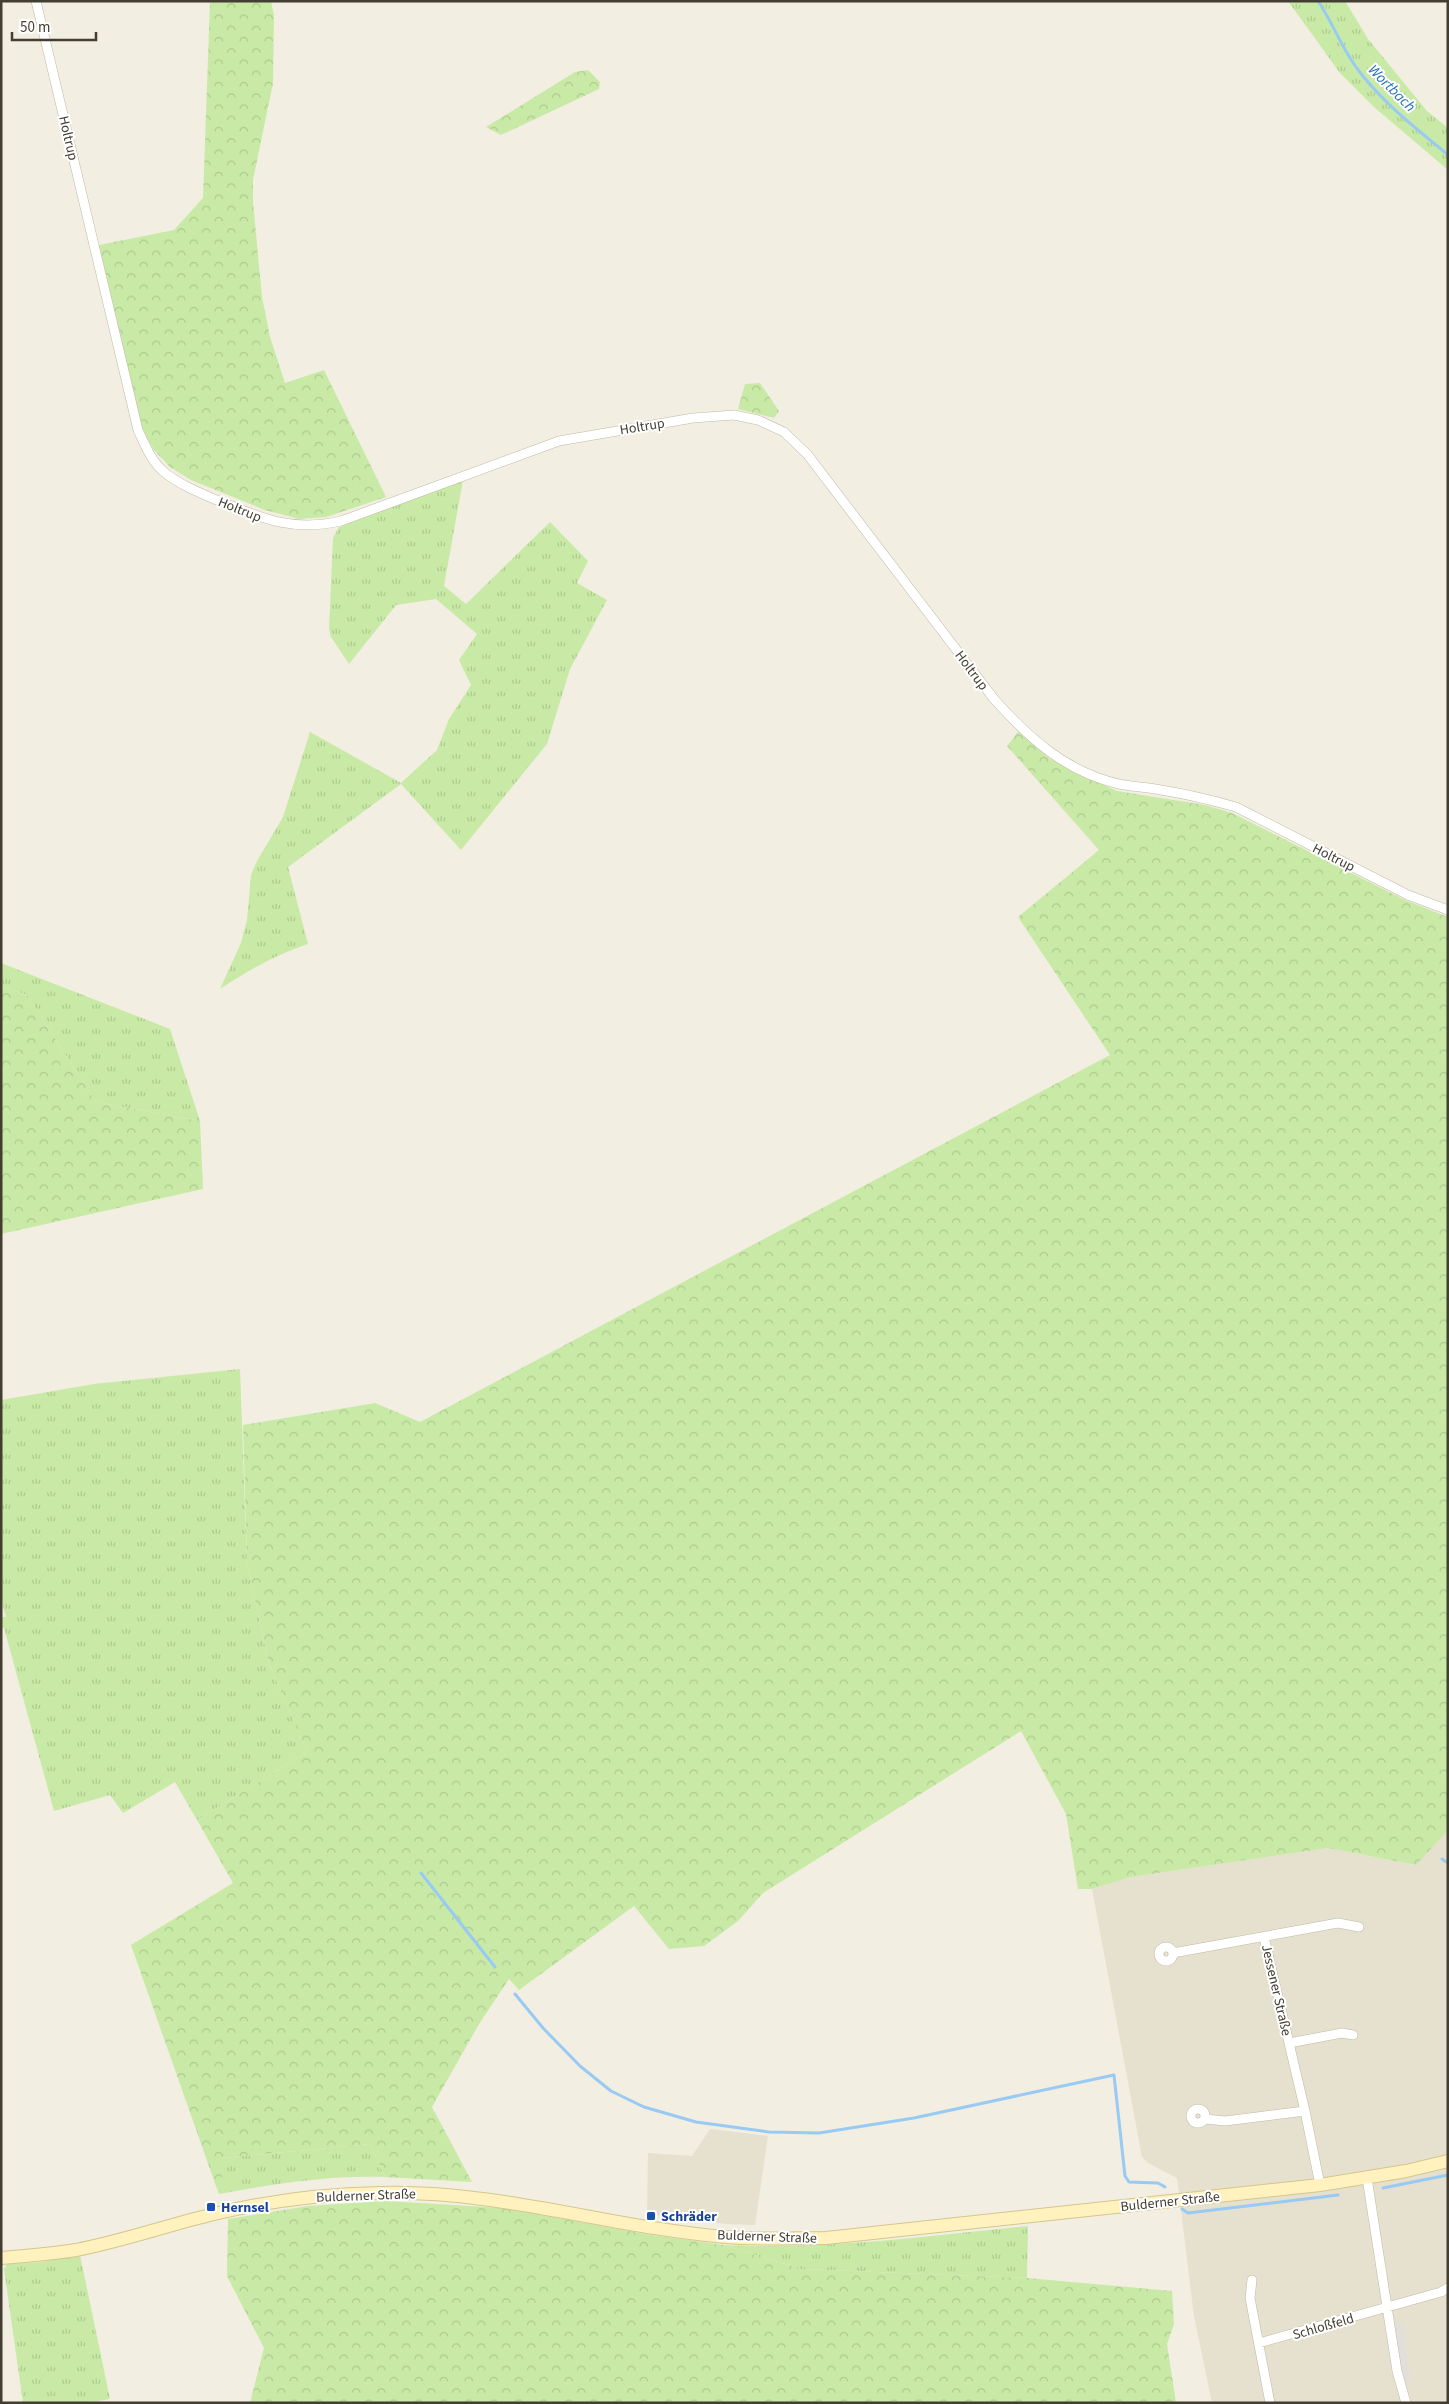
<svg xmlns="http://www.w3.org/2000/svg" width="1449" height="2404" viewBox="0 0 1449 2404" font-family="'Source Sans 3',sans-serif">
<defs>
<pattern id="grass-tufts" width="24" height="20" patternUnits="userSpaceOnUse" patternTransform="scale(1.25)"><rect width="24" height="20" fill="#c8eaa6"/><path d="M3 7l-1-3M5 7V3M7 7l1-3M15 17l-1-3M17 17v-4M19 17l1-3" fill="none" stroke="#adca8f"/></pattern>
<pattern id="forest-crowns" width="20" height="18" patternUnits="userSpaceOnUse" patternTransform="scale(1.25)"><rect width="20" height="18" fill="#c8eaa6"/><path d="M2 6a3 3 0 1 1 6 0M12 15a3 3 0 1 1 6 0" fill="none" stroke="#adca8f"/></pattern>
</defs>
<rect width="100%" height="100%" fill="#f2eee1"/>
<path fill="#e6e0cf" d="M1448,1830V2403H1212L1194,2316L1177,2178L1148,2163L1142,2157L1092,1889L1131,1877L1328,1848L1415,1865Z
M710,2129L768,2136L755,2225L726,2224L647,2214L648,2153L692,2156Z"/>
<path fill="url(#grass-tufts)" d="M1288,1H1345L1368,39L1382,56L1427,111L1448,128V170L1374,107L1340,73Z
M463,480L444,586L466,604L550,522L588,561L577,583L607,600L570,669L547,744L461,850L401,784L288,867L308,944C275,955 249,970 220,989L241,943L247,920L251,875L257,861L283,817L310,732L401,783L437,750L449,719L471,685L459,660L477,634L436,599L396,605L349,664L331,637L329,629L333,538L339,527Z
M1,963L170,1029L200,1121L96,1102L27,995L1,986Z
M240,1369L247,1563L269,1664L307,1752L197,1820L175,1782L123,1813L110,1795L54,1811L4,1628H1V1617H6L1,1599V1400L94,1384Z
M370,2144L385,2177C329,2175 274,2184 219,2194L217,2189L222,2177V2158Z
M1028,2226L1027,2278L801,2269L724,2245C826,2250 927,2236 1028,2226Z
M80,2255L110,2399L87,2403H23L4,2269L7,2264L41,2262Z"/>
<path fill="url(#forest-crowns)" d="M271,1L274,16L273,83L253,180V202L262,297L270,337L285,383L324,370L386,497L326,517L299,519L265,510L191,480L170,467L154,450L142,429L99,245L174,230L203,198L210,2Z
M588,70L600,82L599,89L501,135L486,127L575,72Z
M760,383L779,411L774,418L738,409L745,384Z
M1018,732L1050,759L1117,791L1205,805L1232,813L1405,900L1448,917V1830L1416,1865L1328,1848L1131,1877L1092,1889H1078L1066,1814L1021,1731L763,1893L738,1921L704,1946L669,1949L634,1906L519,1990L509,1979L479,2024L432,2107L472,2182L385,2177L370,2144L222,2158V2177L217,2189L131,1945L233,1883L197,1820L307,1752L269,1664L247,1563L243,1425L375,1403L420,1422L1110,1055L1018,917L1099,850L1007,746Z
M1,986L27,995L96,1102L200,1121L203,1189L1,1234Z
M386,2201L504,2208L645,2234L724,2245L801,2269L1027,2278L1172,2291L1174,2324L1167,2344L1176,2403H250L264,2348L227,2276L228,2219L308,2206Z"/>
<path fill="#e2dfda" d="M1402,2321L1411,2380L1402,2381L1392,2323Z"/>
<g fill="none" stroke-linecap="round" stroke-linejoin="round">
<path stroke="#98caf4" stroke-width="3" d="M1318,1C1333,23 1343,51 1359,71C1383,103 1417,129 1448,155
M1442,1859L1448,1863
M421,1873L495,1967
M515,1994L543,2028L580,2066L611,2091L644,2107L696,2122L769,2132L819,2133L914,2118L1114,2075L1125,2176L1129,2182L1158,2183L1165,2187
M1383,2188L1448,2175
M1182,2209L1188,2213L1338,2195"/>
<g stroke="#c0b9a6" stroke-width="10">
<path id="street" d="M36,1L138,430C145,445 151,461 164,472C180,485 200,493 219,501C263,519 293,532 341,521L559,441L693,418L734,415L758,420L784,432L807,454L994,699C1029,738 1066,772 1119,784C1133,787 1147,787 1161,790C1186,794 1211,800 1236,807L1408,895L1448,910
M1264,1937L1305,2111L1320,2185
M1159 1954a7 7 0 1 1 14 0a7 7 0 1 1-14 0Z
M1173,1953L1338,1923L1359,1927
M1289,2043L1342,2033L1353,2035
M1191 2116a7 7 0 1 1 14 0a7 7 0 1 1-14 0Z
M1205,2119L1225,2121L1305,2111
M1367,2178L1397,2371L1406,2403
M1252,2280L1250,2298L1270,2403
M1259,2343L1441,2292L1448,2288"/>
</g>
<g stroke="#d5c68d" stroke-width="14">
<path id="secondary" d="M1,2258C26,2256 51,2254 76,2250C123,2241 168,2225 214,2214C268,2201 325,2194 380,2193C500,2190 608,2227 725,2237C759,2240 792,2238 826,2238L1320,2185L1406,2171L1448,2161"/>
</g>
<use href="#street" stroke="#fff" stroke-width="9"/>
<use href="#secondary" stroke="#fff2be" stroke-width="12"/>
</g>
<g fill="#1a4fb4" stroke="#fff" stroke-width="2">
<rect x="206" y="2202" width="10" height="10" rx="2.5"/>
<rect x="646" y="2211" width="10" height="10" rx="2.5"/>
</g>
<g text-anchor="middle" stroke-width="4" stroke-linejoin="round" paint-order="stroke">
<g font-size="14" fill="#433d32" stroke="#fff">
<text transform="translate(69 138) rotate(77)" y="5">Holtrup</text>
<text transform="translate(642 426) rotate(-9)" y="5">Holtrup</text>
<text transform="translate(240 509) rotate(22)" y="5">Holtrup</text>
<text transform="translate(972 670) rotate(53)" y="5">Holtrup</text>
<text transform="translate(1334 857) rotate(27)" y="5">Holtrup</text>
<text transform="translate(1277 1990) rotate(77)" y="5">Jessener Straße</text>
<text transform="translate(366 2195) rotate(-2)" y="5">Bulderner Straße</text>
<text transform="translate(1170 2201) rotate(-6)" y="5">Bulderner Straße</text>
<text transform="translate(767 2236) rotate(2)" y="5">Bulderner Straße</text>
<text transform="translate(1323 2326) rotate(-16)" y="5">Schloßfeld</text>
</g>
<g font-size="14" font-weight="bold" fill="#164399" stroke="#fff" text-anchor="start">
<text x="221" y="2212">Hernsel</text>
<text x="661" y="2221">Schräder</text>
</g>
<g font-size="15" font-style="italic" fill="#2571b5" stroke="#fff">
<text transform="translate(1392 88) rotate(45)" y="5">Wortbach</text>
</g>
</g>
<rect width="1449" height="2404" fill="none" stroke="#433d32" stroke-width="5"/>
<path d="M12 32v8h84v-8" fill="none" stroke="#433d32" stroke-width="2.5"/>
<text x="20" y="32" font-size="15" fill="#433d32" stroke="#ffffff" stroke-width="4" paint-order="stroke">50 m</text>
</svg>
